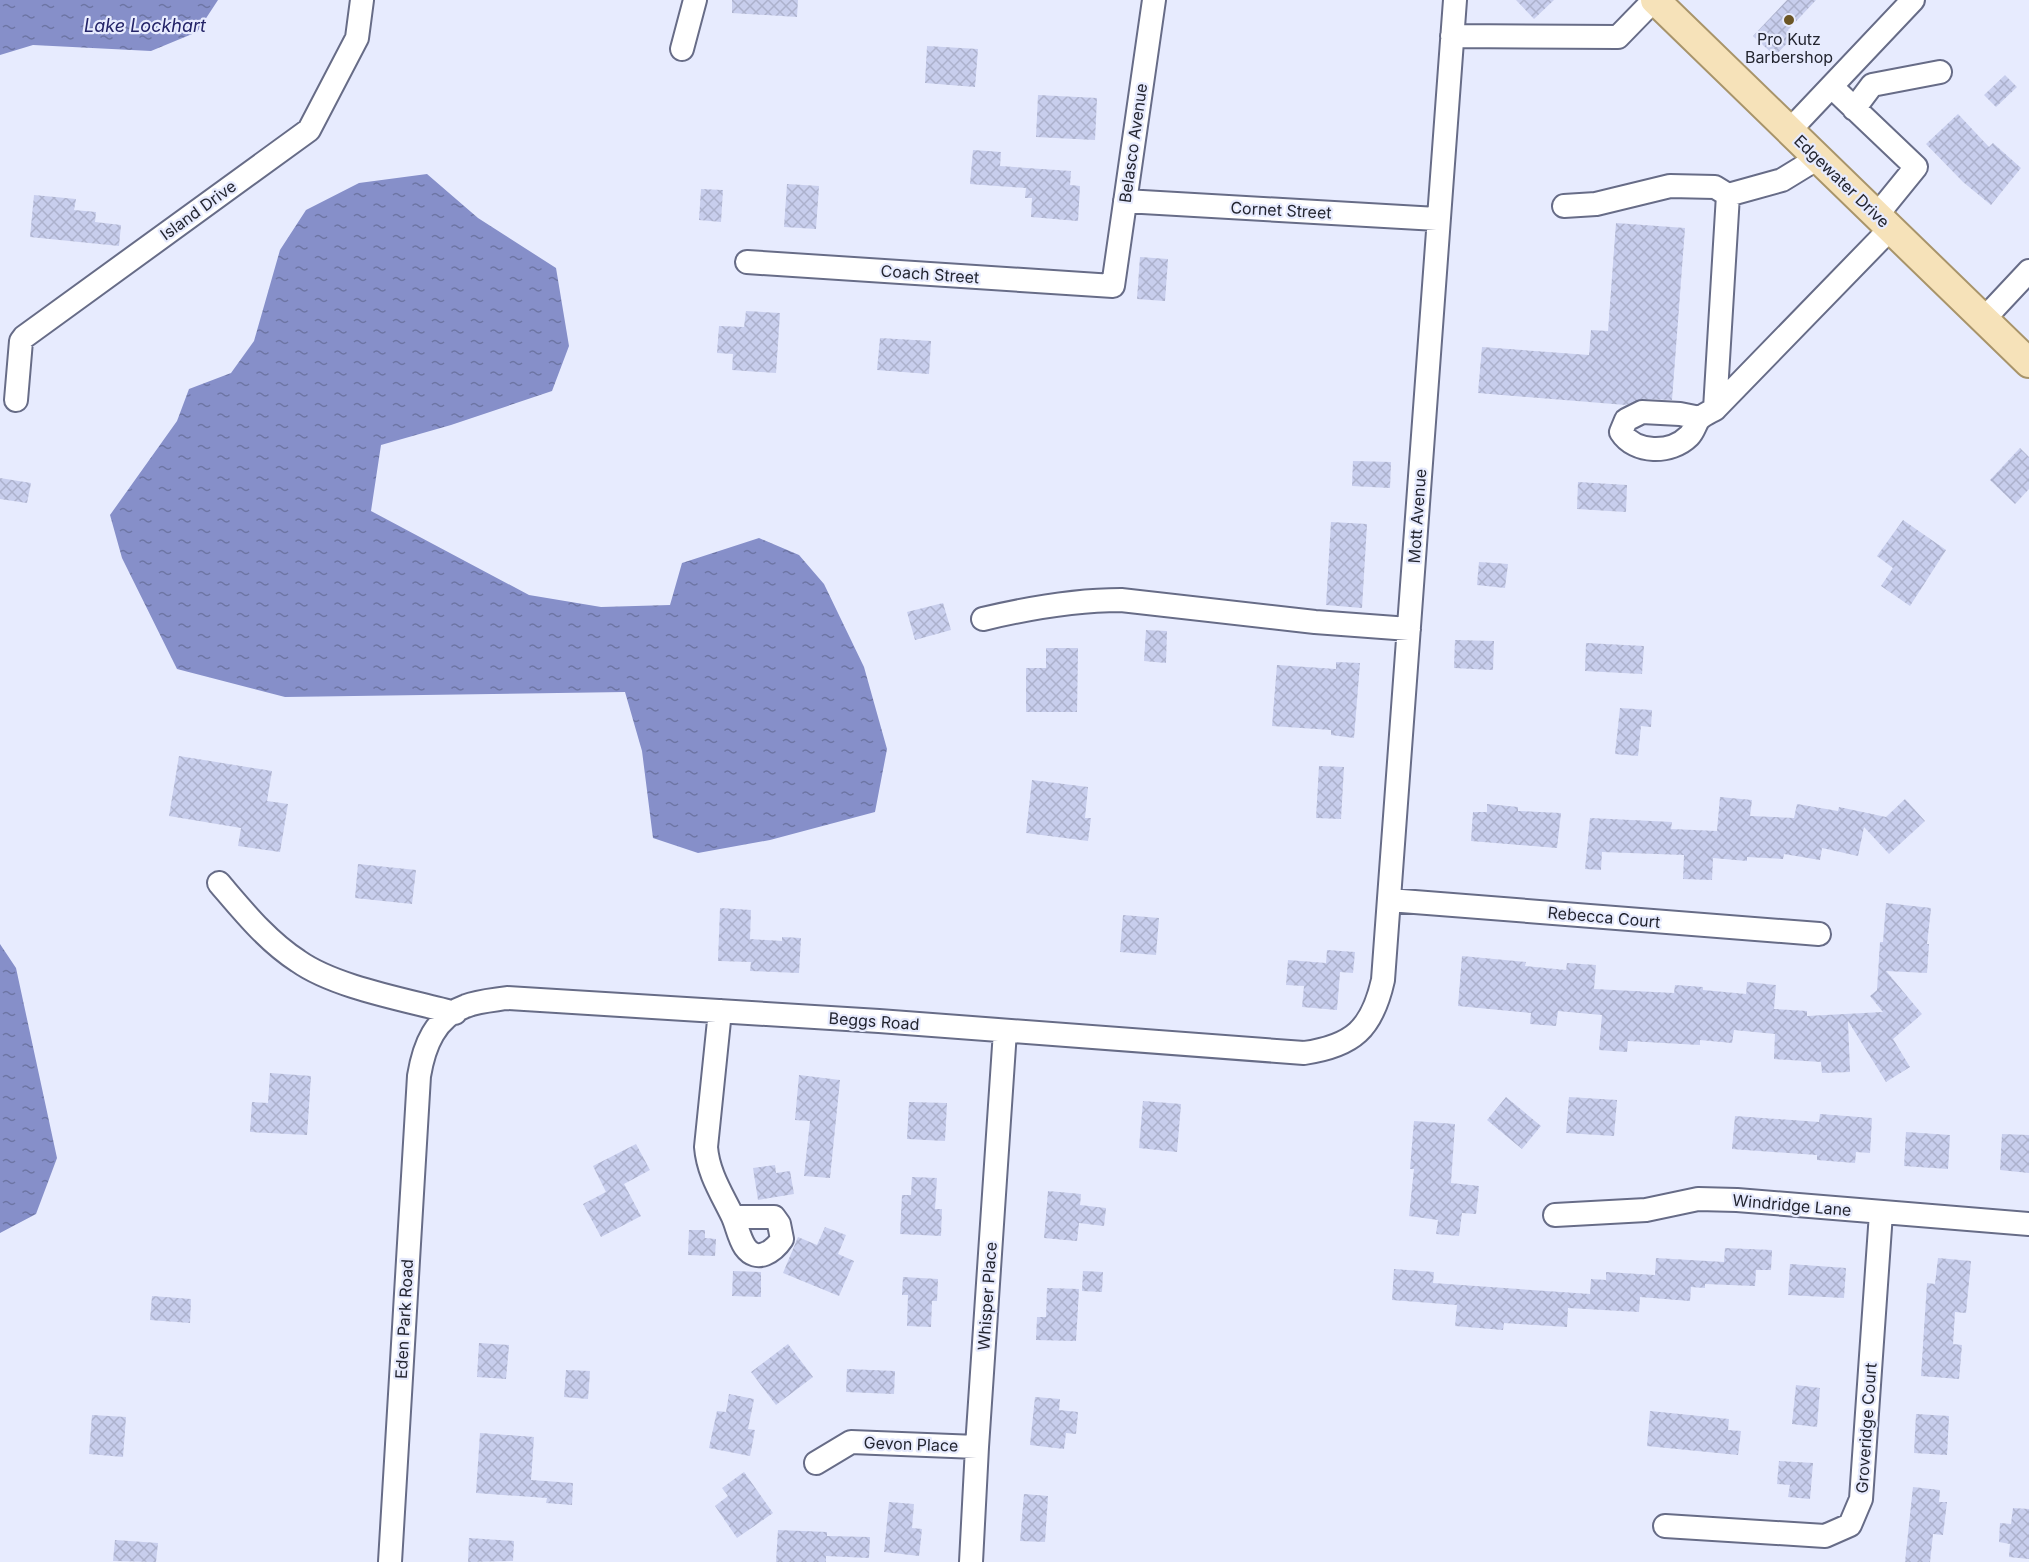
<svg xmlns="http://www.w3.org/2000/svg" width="2029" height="1562" viewBox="0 0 2029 1562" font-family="Inter,sans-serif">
<defs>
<pattern id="water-ripples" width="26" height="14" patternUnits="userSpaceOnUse" patternTransform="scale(1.5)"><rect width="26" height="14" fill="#868fc9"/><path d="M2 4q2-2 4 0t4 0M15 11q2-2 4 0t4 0" fill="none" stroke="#6d75a4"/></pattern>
<pattern id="building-cross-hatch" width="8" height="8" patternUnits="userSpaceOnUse" patternTransform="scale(1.5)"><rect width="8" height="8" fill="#c8ceed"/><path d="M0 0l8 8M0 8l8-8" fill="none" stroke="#acb1cc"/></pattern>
</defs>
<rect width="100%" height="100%" fill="#e7ebfe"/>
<path fill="url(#water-ripples)" d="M0,0H218L197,32L151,51L33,45L0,55Z
M427,174L478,218L556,268L569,346L552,391L451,425L381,445L371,511L529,595L601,607L670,605L682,563L759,538L799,555L824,584L864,667L887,749L875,812L770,840L698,853L653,838L642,751L625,692L285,697L177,669L122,558L110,515L177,421L189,389L231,373L254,341L280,250L306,210L359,183Z
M0,944L16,968L57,1158L36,1214L0,1233Z"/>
<path fill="url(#building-cross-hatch)" d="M732,0H798L797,17L732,13Z
M1516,0H1554L1534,19Z
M1787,0H1816L1788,30L1794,36L1775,56L1753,36Z
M927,46L978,49L975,87L925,83Z
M2005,75L2017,87L1996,107L1984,95Z
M1038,95L1097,98L1095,140L1036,137Z
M1958,114L1989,147L1993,143L2021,168L1991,205L1963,182L1926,144Z
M973,150L1001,152L1000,166L1071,171L1070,185L1080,186L1078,221L1031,217L1032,198H1025L1026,188L970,184Z
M787,184L819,186L816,229L784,227Z
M701,189L723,190L721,222L699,220Z
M34,195L76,199L74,210L96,212L95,222L121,225L119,246L30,237Z
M1616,223L1685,228L1672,400L1642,399L1626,405L1478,393L1482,347L1589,355L1591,330L1608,331Z
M1140,257L1168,259L1165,301L1137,299Z
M746,311L780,313L776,373L732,370L733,354L717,353L719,326L744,327Z
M880,338L931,341L929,374L877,370Z
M2020,448L2029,457V489L2015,504L1990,480Z
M1353,461L1391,462L1390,488L1352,486Z
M0,478L31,483L27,503L0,499Z
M1578,482L1627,485L1626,512L1577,509Z
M1903,520L1946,550L1910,606L1881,586L1893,568L1877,556Z
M1331,522L1367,524L1362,608L1326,605Z
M1479,562L1508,564L1505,588L1477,585Z
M943,603L951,630L915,640L907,612Z
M1146,630L1167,631L1166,663L1144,661Z
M1455,640L1494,641L1493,670L1454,668Z
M1586,643L1644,646L1642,674L1585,671Z
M1046,648H1078L1077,712H1026V668H1046Z
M1336,662L1360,663L1354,738L1331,735V730L1272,726L1277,665L1336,669Z
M1620,708L1652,710L1651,727L1641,726L1638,756L1615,754Z
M179,756L272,771L267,801L288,804L280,852L238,846L241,828L169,816Z
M1319,766L1344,767L1341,819L1316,818Z
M1032,780L1088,787L1085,818H1091L1088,841L1026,833Z
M1720,797L1752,800L1750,816L1794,818L1797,804L1838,811L1839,807L1886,817L1905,799L1925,821L1889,854L1864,827L1858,856L1822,848L1820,860L1784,854L1783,859L1747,857V861L1713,858L1712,880L1683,879L1684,855L1602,852L1601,870L1585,869L1590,818L1672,822L1671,829L1717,831Z
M1487,804L1518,807V811L1561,813L1557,848L1471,841L1473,812H1487Z
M358,864L416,870L412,904L355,898Z
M1886,903L1931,908L1927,944H1929L1927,973L1886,971L1922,1014L1893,1039L1910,1067L1886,1082L1848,1021L1850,1072L1822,1073L1821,1062L1774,1059L1775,1034L1734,1030L1732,1043L1700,1040V1045L1628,1041L1627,1052L1599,1050L1602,1015L1558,1011L1556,1026L1530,1024L1531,1013L1458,1006L1462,956L1526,962L1525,966L1566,970L1567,963L1596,965L1594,989L1674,993L1675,985L1703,987V990L1746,994L1747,982L1776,985L1774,1009L1807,1011V1016L1883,1012L1870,996L1877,990L1880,942H1883Z
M720,908L751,910L750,939L782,941V937L801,938L799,973L750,971L751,962L718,961Z
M1123,915L1159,918L1156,955L1120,952Z
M1327,950L1355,952L1353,973L1340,972L1337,1010L1302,1007L1304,986L1286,985L1288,960L1326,963Z
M270,1073L311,1076L307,1135L250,1132L252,1102L268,1103Z
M799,1075L840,1080L830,1178L804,1176L810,1121L795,1120Z
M1506,1097L1541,1126L1522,1149L1487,1120Z
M1569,1097L1617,1100L1614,1136L1566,1133Z
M1143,1101L1181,1104L1177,1152L1139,1148Z
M909,1102L947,1103L945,1141L907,1139Z
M1820,1114L1872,1118L1870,1153L1856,1152L1855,1163L1817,1160V1155L1732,1149L1735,1116L1819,1122Z
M1414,1121L1455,1124L1451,1183L1479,1186L1476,1214L1462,1213L1459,1236L1436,1234L1438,1220L1409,1216L1414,1169H1410Z
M1906,1132L1950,1135L1948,1169L1904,1166Z
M2002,1134L2029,1135V1173L2000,1170Z
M636,1144L650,1170L624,1184L641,1216L601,1237L583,1204L606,1192L593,1166Z
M775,1165L776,1173L790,1171L794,1194L758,1200L753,1168Z
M912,1177L937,1178L935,1209H942L941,1236L900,1234L902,1195H911Z
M1048,1191L1081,1194L1080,1205L1106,1208L1104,1226L1079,1223L1077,1241L1044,1238Z
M825,1227L846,1235L838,1254L854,1261L839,1296L783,1273L798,1237L817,1245Z
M689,1230H705V1238L716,1239L715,1256L688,1255Z
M1725,1248L1772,1250L1771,1270H1756L1755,1286L1705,1284V1288L1691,1287L1690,1301L1640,1297L1639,1312L1568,1308L1567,1327L1504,1323L1503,1330L1455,1326L1457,1305L1392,1300L1394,1269L1434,1272L1433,1283L1590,1294L1591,1279L1606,1280V1272L1655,1275L1656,1258L1724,1262Z
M1938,1258L1971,1261L1966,1313L1955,1312L1953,1344L1962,1345L1959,1379L1921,1376L1927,1283L1935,1284Z
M1790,1264L1846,1268L1844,1298L1788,1295Z
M733,1271L761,1272V1297L732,1296Z
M1083,1271L1103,1272L1102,1292L1082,1291Z
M903,1277L938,1279L937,1301H932L931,1327L907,1326L908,1295H902Z
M1047,1288L1079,1289L1076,1341L1036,1340L1037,1317H1046Z
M152,1296L191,1299L190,1323L150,1320Z
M479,1343L509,1345L506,1379L477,1377Z
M788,1344L813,1377L776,1405L751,1372Z
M847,1369L895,1371L894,1394L846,1392Z
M566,1370L590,1371L588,1399L564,1397Z
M1796,1385L1820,1388L1817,1427L1792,1424Z
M729,1394L754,1399L748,1429L755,1430L750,1456L709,1448L717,1411L726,1412Z
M1035,1397L1060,1399L1059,1410L1078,1412L1076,1434L1066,1433L1064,1449L1030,1445Z
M1650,1411L1729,1419L1728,1430L1741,1431L1738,1455L1647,1446Z
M1916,1414L1949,1416L1947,1455L1914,1453Z
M92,1415L126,1417L123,1457L89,1454Z
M480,1433L534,1437L531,1480L573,1483L572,1505L546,1503L547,1498L476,1493Z
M1779,1461L1813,1463L1810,1499L1788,1497L1790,1485L1777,1484Z
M744,1472L773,1513L737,1538L715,1506L728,1496L722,1488Z
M1913,1487L1940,1490L1939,1502H1947L1943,1535L1933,1534L1930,1562H1905Z
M1024,1494L1048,1496L1045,1542L1020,1541Z
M889,1502L914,1504L912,1528L922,1529L919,1556L884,1552Z
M2013,1508L2029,1509V1559L2009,1557L2010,1544L1999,1542L2000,1523L2011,1524Z
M778,1530L827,1532V1536L870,1537L869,1558L826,1556V1562H776Z
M469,1538L514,1541L513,1561L468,1562Z
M115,1540L158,1543L156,1562L113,1561Z"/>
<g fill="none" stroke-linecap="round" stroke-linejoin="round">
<g stroke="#676c87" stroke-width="26">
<path id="minor" d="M1452,36L1618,37L1654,0
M682,49L695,0
M1832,87L1916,167L1877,215
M1854,109L1872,85L1940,72
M1790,130L1913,0
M1818,158L1782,180L1728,195L1715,409L1891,228
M1125,201L1437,219
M1564,206L1596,204L1670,186L1715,187L1728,195
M747,262L1113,286L1154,0
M1984,319L2029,271
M16,400L21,341L24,337L309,130L357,38L362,0
M1700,418L1680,414L1642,412L1626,420L1621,432C1635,454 1671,454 1689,436C1694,431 1695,424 1699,419C1703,415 1710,412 1715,409
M983,619C1029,608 1075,600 1121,600L1315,622L1409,629
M219,883C243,911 267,941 298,961C336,988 408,1000 455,1013
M1389,900L1819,934
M720,1011L706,1147C708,1173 722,1194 733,1217C737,1226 739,1238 745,1247C757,1264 774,1251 782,1239L779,1224L774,1217H733
M1555,1215L1646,1210L1698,1199L1737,1200L2029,1224
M816,1463L851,1442L977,1447
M1665,1526L1825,1536L1850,1525L1861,1499L1881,1213
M390,1562L419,1076C424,1046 435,1017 466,1006C478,1001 494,1000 507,998L879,1021L1304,1053C1353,1046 1372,1029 1383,980C1408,653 1428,326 1455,0
M971,1562L977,1447L1005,1031"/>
</g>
<g stroke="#a8946a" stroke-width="32">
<path id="major" d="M1655,0L2029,363"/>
</g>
<use href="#minor" stroke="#fff" stroke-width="22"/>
<use href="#major" stroke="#f6e2b9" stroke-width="28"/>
</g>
<circle fill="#6b5524" stroke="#e7ebfe" stroke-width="2" cx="1789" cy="20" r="6"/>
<g text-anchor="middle" stroke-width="4.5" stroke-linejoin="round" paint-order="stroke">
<g font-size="16" fill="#232530" stroke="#e7ebfe">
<text x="1789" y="45">Pro Kutz<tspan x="1789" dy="18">Barbershop</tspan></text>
</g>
<g font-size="16" fill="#232530" stroke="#e7ebfe">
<text transform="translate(1133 143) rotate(-82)" y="6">Belasco Avenue</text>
<text transform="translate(1842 181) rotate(44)" y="6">Edgewater Drive</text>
<text transform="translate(198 210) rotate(-36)" y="6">Island Drive</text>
<text transform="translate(1281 210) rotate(3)" y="6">Cornet Street</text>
<text transform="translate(930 274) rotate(4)" y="6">Coach Street</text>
<text transform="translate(1417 516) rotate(-86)" y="6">Mott Avenue</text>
<text transform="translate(1604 917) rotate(5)" y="6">Rebecca Court</text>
<text transform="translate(874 1021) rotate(4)" y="6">Beggs Road</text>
<text transform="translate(1792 1205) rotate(5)" y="6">Windridge Lane</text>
<text transform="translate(987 1296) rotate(-86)" y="6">Whisper Place</text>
<text transform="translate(404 1319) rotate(-87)" y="6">Eden Park Road</text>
<text transform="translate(1866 1428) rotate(-86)" y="6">Groveridge Court</text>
<text transform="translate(911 1444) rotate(2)" y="6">Gevon Place</text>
</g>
<g font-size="18" font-style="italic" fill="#242468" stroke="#e7ebfe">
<text x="145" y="32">Lake Lockhart</text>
</g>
</g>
</svg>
